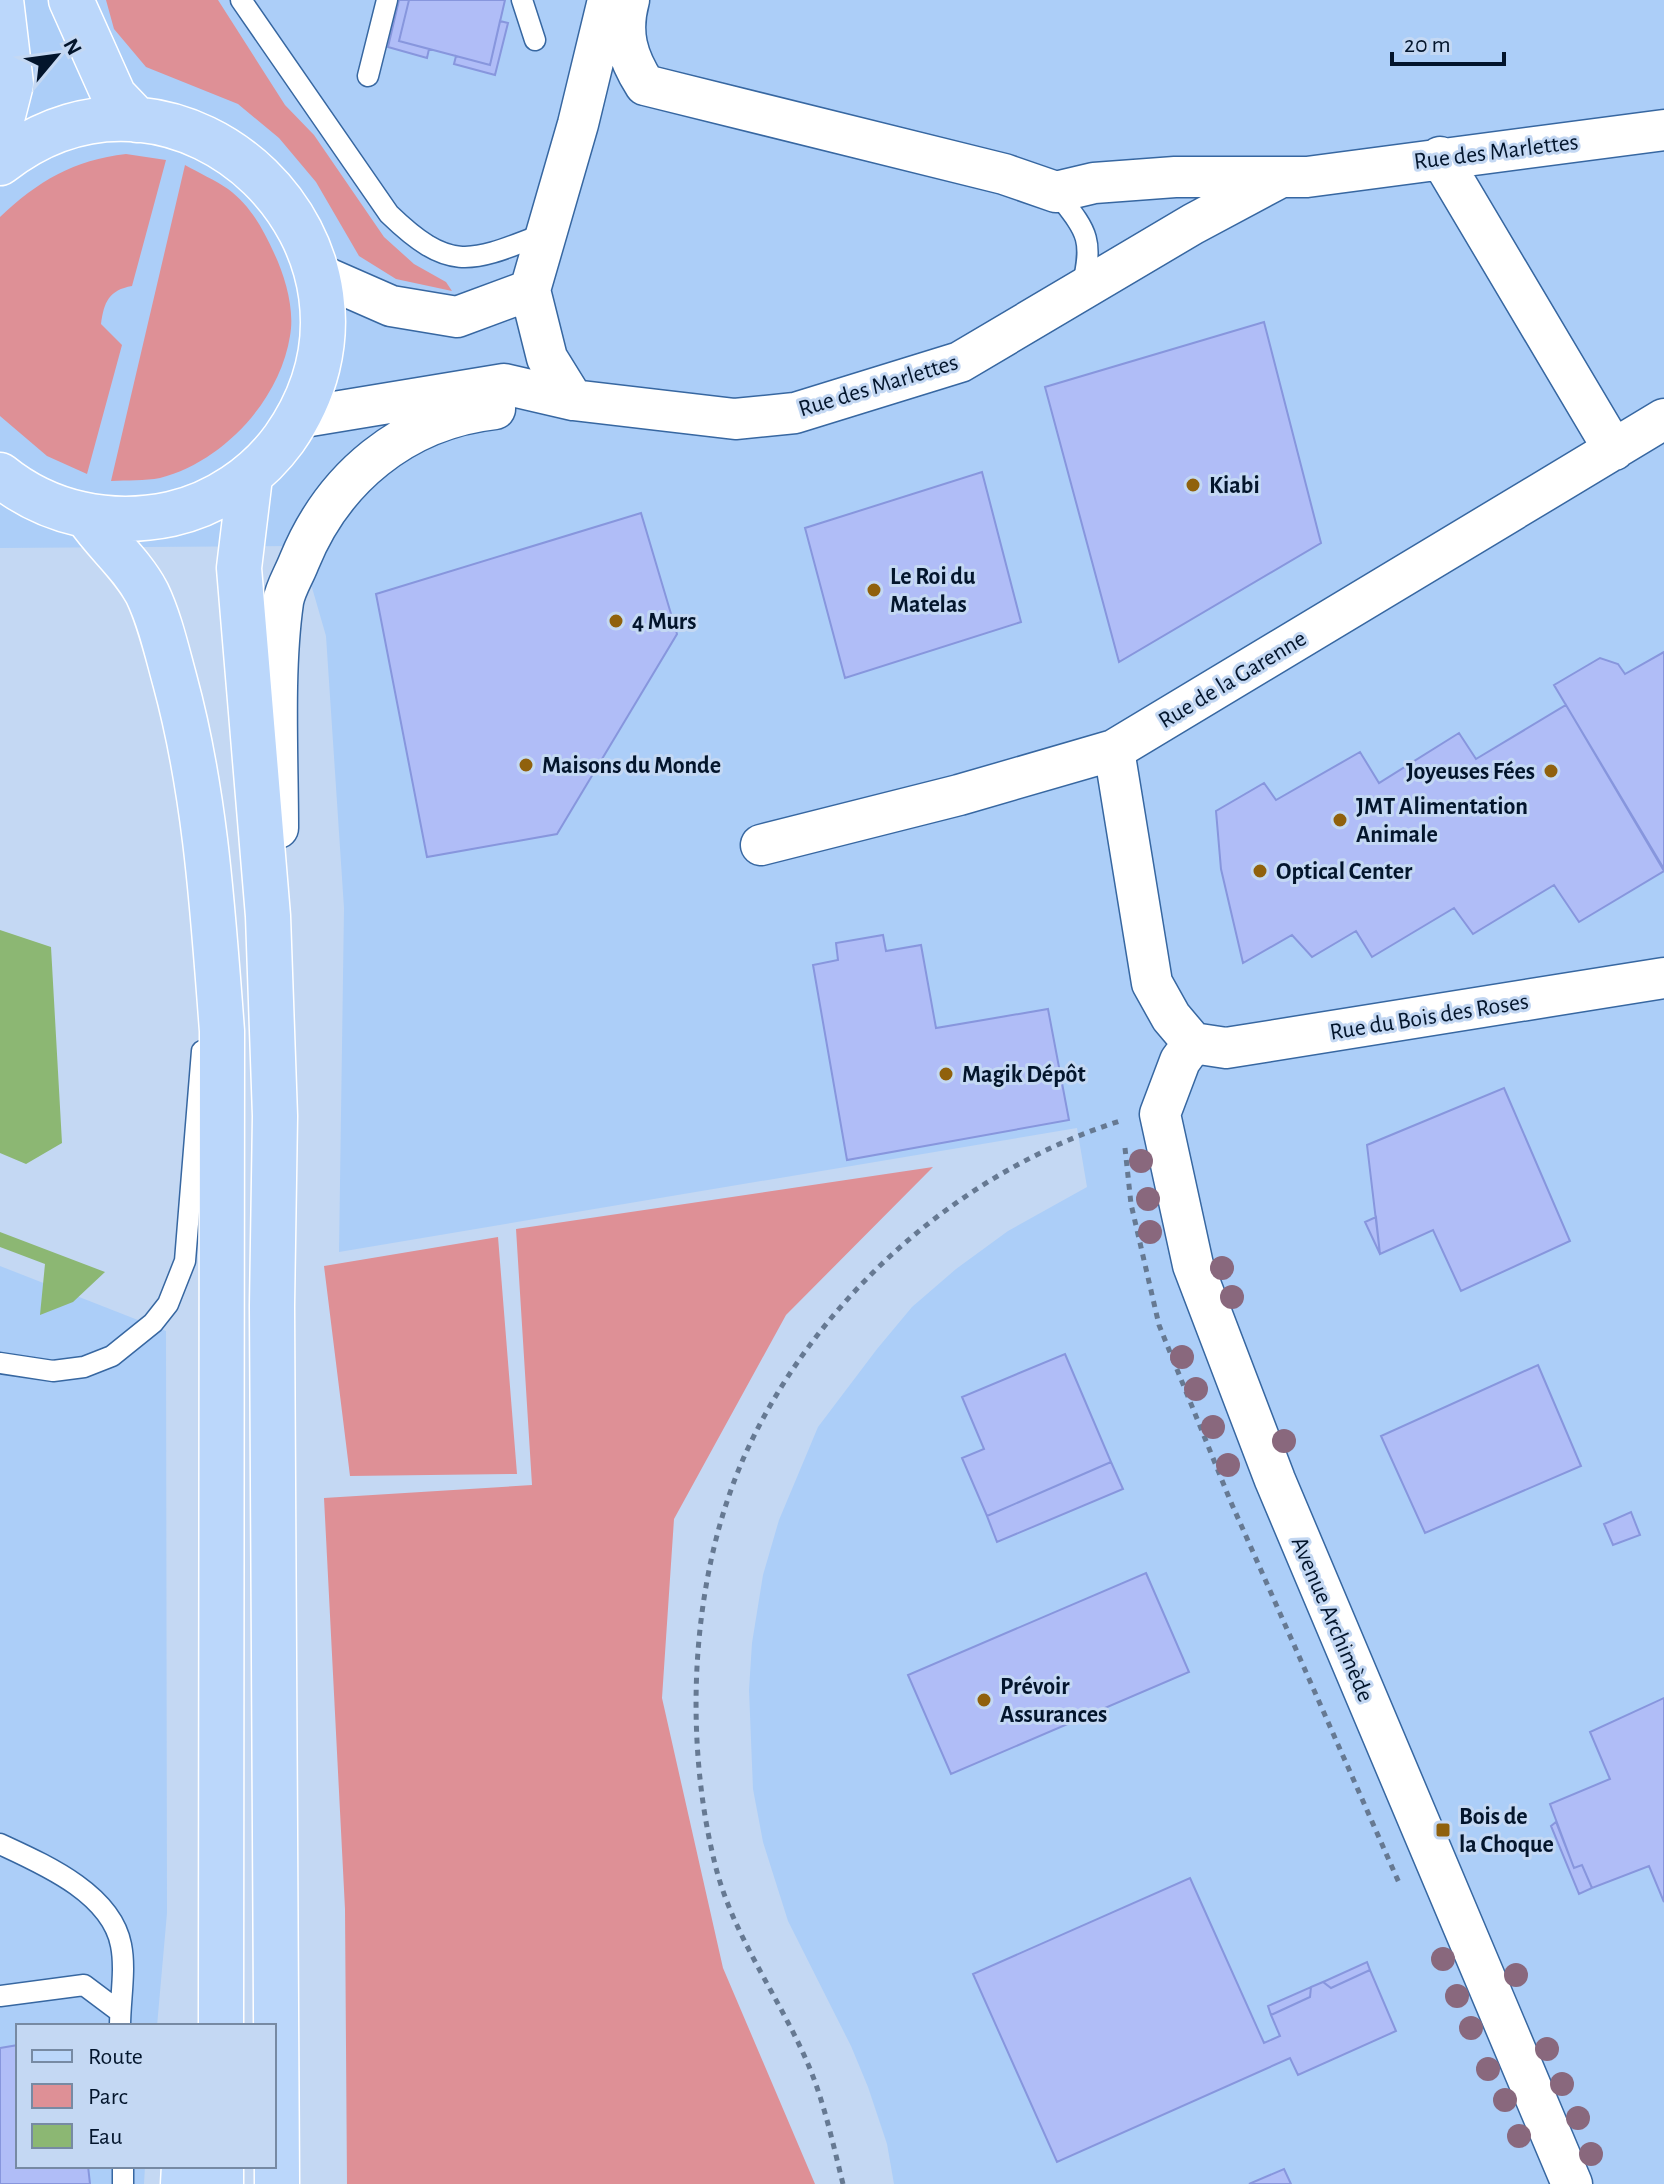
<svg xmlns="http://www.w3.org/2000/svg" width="1664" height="2184" viewBox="0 0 1664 2184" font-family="'Alegreya Sans',sans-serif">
<rect width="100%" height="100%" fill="#c4d8f3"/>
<path fill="#accef8" d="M0,0H1664V2184H894L887,2144L868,2087L851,2046L788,1921L763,1842L753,1789L749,1690L752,1643L763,1575L779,1520L818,1427L877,1349L912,1307L956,1269L1008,1231L1087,1187L1077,1128L339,1252L344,908L326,636L300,546L0,548Z
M0,1266L166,1331L167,1913L157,2026H18V2166H145L144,2184H0Z"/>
<path fill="#de9096" d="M106,0H218L285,105L314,135L384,237L414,264L446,282L452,291L396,279L359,256L316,182L279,138L238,104L146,67L114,29Z
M126,154L166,160L132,286C109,290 104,302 101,324L122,345L87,474L47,456L0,416V217C38,181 74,160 126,154Z
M185,165C199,173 215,180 228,189C250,205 263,229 274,253C285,276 295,310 290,336C280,400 223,462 160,478C145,481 127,480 111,481Z
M933,1167L786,1315L674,1519L662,1698L723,1968L815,2184H347L345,1909L324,1498L532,1485L516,1229Z
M498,1237L517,1474L350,1476L324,1266Z"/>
<path fill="#8cb773" d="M0,930L51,947L62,1143L26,1164L0,1153Z
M0,1233V1232L105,1272L73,1302L40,1315L45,1264L0,1247Z"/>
<path fill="#b0bdf7" stroke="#8796dd" stroke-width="2" d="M399,0H409L399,41L429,49L427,58L388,47Z
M409,0H505L490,65L399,41Z
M500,21L508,23L495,75L454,64L456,56L490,65Z
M1264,322L1321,543L1119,662L1045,387Z
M982,472L1021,622L845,678L805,528Z
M641,513L677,634L557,834L427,857L376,594Z
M1664,652V869L1554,685L1600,658L1618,664L1625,674Z
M1566,705L1664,871L1579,922L1554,885L1473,934L1454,908L1372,957L1356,931L1312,957L1292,935L1243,963L1221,869L1216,811L1264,783L1276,800L1360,752L1379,783L1459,733L1476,759Z
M883,935L886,951L921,945L936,1028L1048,1009L1069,1120L847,1160L813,965L838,960L836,943Z
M1504,1088L1570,1241L1461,1291L1433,1230L1380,1254L1367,1145Z
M1376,1217L1380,1254L1365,1222Z
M1065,1354L1111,1462L987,1516L962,1458L984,1449L962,1397Z
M1538,1365L1581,1466L1425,1533L1381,1436Z
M1111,1462L1123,1489L997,1542L987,1516Z
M1631,1512L1640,1535L1613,1545L1604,1524Z
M1146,1573L1189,1672L951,1774L908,1675Z
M1664,1698V1902L1649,1866L1592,1888L1582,1865L1574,1868L1550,1804L1610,1779L1590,1732Z
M1556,1822L1574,1868L1582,1865L1592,1888L1579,1894L1551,1826Z
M1190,1878L1264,2043L1280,2036L1271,2015L1310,1997L1311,1987L1323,1982L1331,1988L1370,1970L1396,2031L1298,2075L1290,2058L1057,2162L973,1974Z
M1367,1962L1370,1970L1331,1988L1323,1982Z
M1311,1987L1310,1997L1271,2015L1268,2006Z
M18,2045V2166H88L90,2184H0V2048Z
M1284,2169L1291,2184H1249Z"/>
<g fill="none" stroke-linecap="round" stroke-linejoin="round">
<g stroke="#3767a1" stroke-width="23">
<path id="service" d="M241,0L389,214C451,274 471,262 546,233
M522,0L535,40
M368,76L387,0
M1056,192C1087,232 1094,237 1082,288
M0,1363L53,1371L84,1367L112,1356L153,1323L168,1304L185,1261L202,1051
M0,1844C43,1864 111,1893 121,1945C126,1970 120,2000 120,2026
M0,1996L84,1985L120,2012
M123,2166V2184"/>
</g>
<g stroke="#3767a1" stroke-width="43">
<path id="minor" d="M629,0C620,33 627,57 645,85
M645,85L1004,174L1056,192L1094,183L1175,177H1307L1664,130
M1440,157L1614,450
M318,274L391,306L457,317L530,290L578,124L608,0
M530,290L547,358L573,400
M298,418L504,384L573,400L735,419L795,413L960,362L1193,224L1281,177
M1114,750L1152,983L1171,1017L1193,1043
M278,828C278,757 273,672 283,602C285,589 294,575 299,562C333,478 404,419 495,409
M761,845L959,795L1114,750L1664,419
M1193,1043L1180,1061L1160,1114L1193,1265L1275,1480L1572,2184
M1193,1043L1226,1048L1664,978"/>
</g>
<g stroke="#fff" stroke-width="47">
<path id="primary" d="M71,0L114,96L137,120
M0,127L11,84L1,0
M0,163C181,21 417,250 284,439C257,476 216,504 171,514C110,527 48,514 0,475
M250,477L239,568L268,916L275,1116L272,1306L277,2184
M87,516C106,544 131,563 147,593C160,620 167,652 175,681C206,795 213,914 222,1031L221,2026
M221,2166V2184
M183,2184L184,2166"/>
</g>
<path stroke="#667992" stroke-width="5" stroke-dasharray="6 6" stroke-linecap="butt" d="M1125,1148L1131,1204L1159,1325L1230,1500L1400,1885
M843,2184C832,2140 823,2096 804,2055C776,1993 733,1934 716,1868C683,1740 690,1580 744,1457C814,1300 959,1171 1123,1120"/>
<use href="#service" stroke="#fff" stroke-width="20"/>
<use href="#minor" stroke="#fff" stroke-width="40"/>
<use href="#primary" stroke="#bbd7fb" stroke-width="44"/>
</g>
<g fill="#89687d">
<circle cx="1141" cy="1161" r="12"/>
<circle cx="1148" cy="1199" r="12"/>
<circle cx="1150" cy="1232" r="12"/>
<circle cx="1222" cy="1268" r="12"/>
<circle cx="1232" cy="1297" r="12"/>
<circle cx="1182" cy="1357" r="12"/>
<circle cx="1196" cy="1389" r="12"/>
<circle cx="1213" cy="1427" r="12"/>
<circle cx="1284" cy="1441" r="12"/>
<circle cx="1228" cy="1465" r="12"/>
<circle cx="1443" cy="1959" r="12"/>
<circle cx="1516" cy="1975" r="12"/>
<circle cx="1457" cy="1996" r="12"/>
<circle cx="1471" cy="2028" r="12"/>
<circle cx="1547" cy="2049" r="12"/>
<circle cx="1488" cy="2069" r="12"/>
<circle cx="1562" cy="2084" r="12"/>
<circle cx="1505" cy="2100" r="12"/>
<circle cx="1578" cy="2118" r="12"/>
<circle cx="1519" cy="2136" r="12"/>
<circle cx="1591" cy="2154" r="12"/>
</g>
<g fill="#90610c" stroke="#c4d8f3" stroke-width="3">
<circle cx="1193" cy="485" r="8"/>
<circle cx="874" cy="590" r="8"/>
<circle cx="616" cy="621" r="8"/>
<circle cx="526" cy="765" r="8"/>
<circle cx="1551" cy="771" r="8"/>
<circle cx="1340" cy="820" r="8"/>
<circle cx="1260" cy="871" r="8"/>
<circle cx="946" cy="1074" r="8"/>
<circle cx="984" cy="1700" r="8"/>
<rect x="1435" y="1822" width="16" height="16" rx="4"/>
</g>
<g text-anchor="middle" stroke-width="6" stroke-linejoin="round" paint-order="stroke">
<g font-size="24" fill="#03152c" stroke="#c4d8f3">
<text transform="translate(1496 151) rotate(-7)" y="8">Rue des Marlettes</text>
<text transform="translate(878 385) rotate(-17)" y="8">Rue des Marlettes</text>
<text transform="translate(1232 679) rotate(-31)" y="8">Rue de la Garenne</text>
<text transform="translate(1429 1016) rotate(-9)" y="8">Rue du Bois des Roses</text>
<text transform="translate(1333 1619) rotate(67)" y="8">Avenue Archimède</text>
</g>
<g font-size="24" font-weight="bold" fill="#03152c" stroke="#c4d8f3" text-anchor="start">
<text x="1209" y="493">Kiabi</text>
<text x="890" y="584">Le Roi du<tspan x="890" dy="28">Matelas</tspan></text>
<text x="632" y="629">4 Murs</text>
<text x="542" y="773">Maisons du Monde</text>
<text x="1535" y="779" text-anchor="end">Joyeuses Fées</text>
<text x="1356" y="814">JMT Alimentation<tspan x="1356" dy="28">Animale</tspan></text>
<text x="1276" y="879">Optical Center</text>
<text x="962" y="1082">Magik Dépôt</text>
<text x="1000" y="1694">Prévoir<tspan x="1000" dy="28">Assurances</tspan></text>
<text x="1459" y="1824">Bois de<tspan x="1459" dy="28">la Choque</tspan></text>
</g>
</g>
<rect x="16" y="2024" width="260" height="144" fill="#c4d8f3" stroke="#778aa3" stroke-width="2"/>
<rect x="32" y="2050" width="40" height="12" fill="#bbd7fb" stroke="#778aa3" stroke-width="2"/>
<text x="88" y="2064" font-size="24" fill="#03152c">Route</text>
<rect x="32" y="2084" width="40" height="24" fill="#de9096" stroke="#778aa3" stroke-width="2"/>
<text x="88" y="2104" font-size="24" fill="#03152c">Parc</text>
<rect x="32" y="2124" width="40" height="24" fill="#8cb773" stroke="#778aa3" stroke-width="2"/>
<text x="88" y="2144" font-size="24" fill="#03152c">Eau</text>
<g transform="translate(56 56) rotate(61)" stroke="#c4d8f3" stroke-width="6" paint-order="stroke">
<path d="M0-6L14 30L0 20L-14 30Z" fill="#03152c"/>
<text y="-12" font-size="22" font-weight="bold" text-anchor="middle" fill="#03152c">N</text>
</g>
<path d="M1392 52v12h112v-12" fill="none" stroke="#03152c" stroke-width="4"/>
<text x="1404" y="52" font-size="24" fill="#03152c" stroke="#c4d8f3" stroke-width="6" paint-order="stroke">20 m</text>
</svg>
